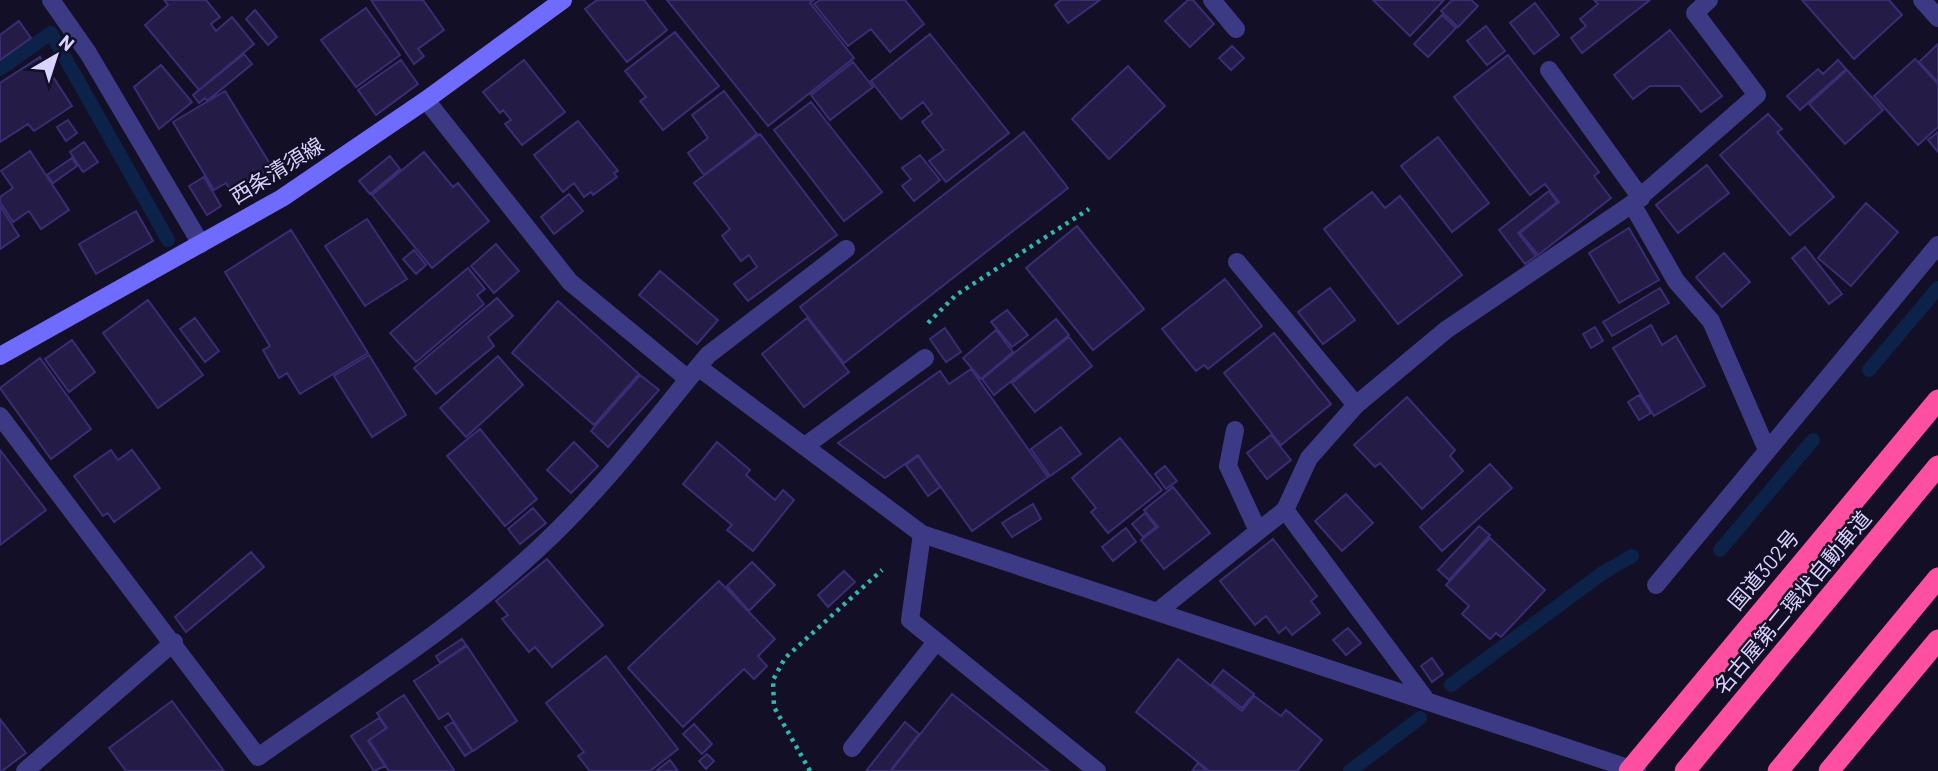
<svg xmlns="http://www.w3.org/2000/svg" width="1938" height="771" viewBox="0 0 1938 771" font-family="Barlow,'Noto Sans JP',sans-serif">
<rect width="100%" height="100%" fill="#130f26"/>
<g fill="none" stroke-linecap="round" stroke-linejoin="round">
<path stroke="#0c2248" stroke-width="14" d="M0,69L51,33L168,240
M1869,370L1938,288
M1720,550L1813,440
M1451,685L1604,572L1632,556
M1350,771L1420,718"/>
</g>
<path fill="#241b47" stroke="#3b2d73" stroke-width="2" d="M206,0L220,17L211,24L216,31L232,17L254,44L199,90L145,25L168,5L164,0Z
M371,0H423L444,30L418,49L424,56L414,64Z
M597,0H644L667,30L627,62L585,9Z
M667,0H814L810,3L854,58L768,126Z
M820,0H905L924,24L890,52L871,29L848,46L814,4Z
M1061,0H1100L1068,23L1055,5Z
M1188,0H1193L1214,24L1190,47L1165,21Z
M1373,0H1444L1410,36Z
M1452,0H1471L1478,6L1458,27L1441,11Z
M1594,0H1650L1582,53L1571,38L1586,26L1580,19L1598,4Z
M1802,0H1889L1902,15L1854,59Z
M1535,3L1559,35L1534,54L1510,23Z
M366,8L400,55L356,87L321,40Z
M255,10L277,37L268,45L246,19Z
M1442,15L1456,28L1428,57L1414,44Z
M19,21L31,38L0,60V35Z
M1486,26L1505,51L1487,65L1467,41Z
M1670,30L1722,96L1701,112L1680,86H1650L1633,99L1614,75Z
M675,32L719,86L663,130L640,101L646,97L625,71Z
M930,34L1009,133L946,182L929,161L944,150L922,122L932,114L923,102L901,119L871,81Z
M1938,44V82L1919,62Z
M1232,46L1244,58L1231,70L1219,58Z
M244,54L252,64L207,101L205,98L199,103L193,95Z
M1508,55L1599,172L1594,176L1611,198L1538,255L1520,233L1559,202L1545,184L1530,195L1454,97Z
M40,57L72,106L34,131L28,124L0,142V83Z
M1915,59L1938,84V127L1918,145L1874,96Z
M401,60L418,84L376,115L358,90Z
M524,60L565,112L522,145L505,124L511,120L503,110L500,113L483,92Z
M1838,60L1846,69L1800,110L1787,96L1818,69L1823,74Z
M853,62L873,87L830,120L811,95Z
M161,65L192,102L159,129L134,87Z
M1128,66L1165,106L1109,159L1072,119Z
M1847,70L1883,110L1845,144L1809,104Z
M225,91L275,172L234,196L226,183L214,190L173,122Z
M724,91L757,134L704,175L688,153L708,138L692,115Z
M811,102L882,192L844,221L774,130Z
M1768,114L1782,129L1777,132L1834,197L1790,235L1720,155Z
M68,120L77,133L66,141L57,127Z
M578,121L618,171L614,173L617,177L593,195L591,192L584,197L574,183L563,192L534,155Z
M1024,132L1068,188L844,363L800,307Z
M1938,132V152L1928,140Z
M760,134L837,235L748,301L734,284L757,267L749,255L741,261L722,236L730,229L694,183Z
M1438,137L1489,203L1452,232L1401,166Z
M84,142L98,162L83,172L70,152Z
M30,151L69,210L41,229L29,211L13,222L0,202V197L13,188L1,171Z
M424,152L453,187L458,183L489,221L432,268L372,195Z
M920,155L940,180L914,201L902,186L911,179L902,168Z
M390,156L400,169L370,194L359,181Z
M72,158L77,166L53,183L47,175Z
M1707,165L1729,193L1678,233L1656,205Z
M204,177L221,206L207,215L189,186Z
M1549,191L1557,202L1518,233L1536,256L1525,264L1499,230Z
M1372,192L1385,208L1400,196L1462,275L1398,324L1324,229Z
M569,194L583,211L554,234L541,217Z
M1866,203L1898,232L1851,286L1818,258Z
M0,206L19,236L0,249Z
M136,211L153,241L96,274L79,244Z
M367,219L407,279L365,306L325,246Z
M1077,226L1144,309L1093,350L1026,268Z
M1629,228L1659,280L1619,303L1589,253Z
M291,230L368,353L300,394L287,373L279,378L263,350L270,346L225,272Z
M496,244L519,271L494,293L471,266Z
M1805,247L1842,294L1829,304L1792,258Z
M414,250L426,265L416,274L403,259Z
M1724,253L1750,282L1722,307L1696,277Z
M468,268L485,289L477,295L484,304L416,362L390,333Z
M660,271L718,320L697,344L639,295Z
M1225,279L1262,326L1208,369L1204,365L1196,371L1162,329Z
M1330,288L1355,320L1323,344L1298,312Z
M1660,288L1669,303L1612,336L1603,322Z
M497,298L513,316L488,337L494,346L436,394L414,368Z
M148,300L203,375L158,408L103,333Z
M558,301L639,374L594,425L512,353Z
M1007,310L1028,335L1012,347L991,322Z
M195,318L219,351L205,362L180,329Z
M807,318L849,372L804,407L762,354Z
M1056,319L1069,335L994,395L982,379Z
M1651,325L1662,345L1676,336L1705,386L1654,416L1613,348Z
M1595,327L1603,341L1591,348L1583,334Z
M945,328L961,352L946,362L930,339Z
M996,330L1013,352L981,379L963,358Z
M1274,333L1331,404L1281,445L1224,373Z
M1069,337L1092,366L1035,412L1012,383Z
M72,340L95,372L69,392L45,359Z
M369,355L406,415L372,437L334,376Z
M498,356L523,385L466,437L440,408Z
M40,358L91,429L51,459L0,388Z
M971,369L1048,477L972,531L918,455L885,478L838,443L940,371L949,384Z
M640,375L659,390L608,447L591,431Z
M1639,395L1651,413L1639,420L1628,402Z
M1407,397L1455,450L1450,456L1463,471L1422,509L1380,463L1375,467L1354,445Z
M1061,427L1081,454L1050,476L1031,449Z
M480,429L537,499L505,526L447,456Z
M1271,435L1291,460L1267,479L1247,453Z
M1120,438L1162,490L1108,533L1091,512L1096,508L1072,478Z
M574,442L598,466L571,493L547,470Z
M717,442L750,470L746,475L775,500L783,490L794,500L753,551L727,530L732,525L683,484Z
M0,450L46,510L0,545Z
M111,450L118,460L132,450L160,488L114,522L108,513L103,516L74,476Z
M918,456L940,487L928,496L906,465Z
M1490,464L1512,488L1442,551L1420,527Z
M1165,466L1177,481L1166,489L1155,474Z
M1173,487L1210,533L1164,569L1141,540L1158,527L1144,510Z
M1346,494L1373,523L1342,551L1315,521Z
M1033,504L1041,519L1012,537L1002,523Z
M533,508L546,523L520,544L508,529Z
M1145,513L1156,527L1143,537L1132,524Z
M1479,526L1490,535L1449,580L1438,570Z
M1126,528L1136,542L1113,561L1102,547Z
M1490,538L1545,590L1501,637L1496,633L1490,639L1462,614L1469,606L1446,585Z
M1273,539L1317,596L1311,601L1320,613L1292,635L1286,627L1279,633L1266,616L1255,625L1220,581Z
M251,552L264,567L186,632L175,617Z
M547,559L603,625L552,667L535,647L529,652L502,619L508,615L496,601Z
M752,562L775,585L749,611L727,586Z
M844,571L855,582L828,607L818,595Z
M719,581L775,639L758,656L767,666L754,679L744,669L683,727L628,668Z
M1348,628L1361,643L1346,655L1333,640Z
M462,639L466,645L440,663L436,656Z
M467,646L517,721L473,751L448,713L439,719L414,681Z
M606,656L678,749L650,771H590L578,756L584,752L546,703Z
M1432,658L1443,674L1432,682L1421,666Z
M1178,659L1242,711L1254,696L1281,716L1286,710L1322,740L1297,771H1209L1136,712Z
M1223,670L1254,694L1242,708L1212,684Z
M952,694L1049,771H891Z
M404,695L454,770L453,771H389L369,740L387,728L377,713Z
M172,701L224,771H126L109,748Z
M379,718L386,728L368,741L385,766L374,771L351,736Z
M0,719L26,753L2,771H0Z
M453,722L472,751L465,756L445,727Z
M905,722L919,734L890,771H866Z
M694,724L712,744L702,754L683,734Z
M707,754L714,761L706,769L699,761Z
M670,760L678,771H656Z
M1198,763L1207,771H1192Z"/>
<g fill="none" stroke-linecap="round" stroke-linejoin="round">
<path stroke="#2fb8b0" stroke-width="4.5" stroke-dasharray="3.5 5" stroke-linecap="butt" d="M928,323L956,295L1089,209
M810,771L774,707L773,680L785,658L882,570"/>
<path stroke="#3d3a85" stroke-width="18" d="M51,0L88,53L201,244
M1212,0L1236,29
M1549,70L1641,198
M1237,262L1356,405
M698,367L708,355L846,249
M1235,430L1228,466L1258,531
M805,446L925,358
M922,534L910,620L1097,771
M852,748L936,642"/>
<path stroke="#3d3a85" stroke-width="18" d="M1922,0L1938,18
M426,100L570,282L688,379
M1632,204L1676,281L1711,321L1767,450
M0,416L258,757C353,690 455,627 540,547C599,492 648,429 698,367L922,534L1637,771
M1656,585L1938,245
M1157,612L1285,510
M1427,701L1285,510L1309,458L1356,405L1446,330L1632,204L1757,95L1695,13L1709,0
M25,771L174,642"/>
<path stroke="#6f6bff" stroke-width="18" d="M0,356L282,198L426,100L563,0"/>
<path stroke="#ff4fa3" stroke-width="21" d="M1629,771L1938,400
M1685,771L1938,466
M1778,771L1938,578
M1829,771L1938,640"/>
</g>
<g text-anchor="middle" stroke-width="5" stroke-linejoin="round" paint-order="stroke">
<g font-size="21" fill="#d9d4ff" stroke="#130f26">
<text transform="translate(277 171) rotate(-32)" y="7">西条清須線</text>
<text transform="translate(1764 570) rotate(-50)" y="7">国道302号</text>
<text transform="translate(1793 603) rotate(-50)" y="7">名古屋第二環状自動車道</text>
</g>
</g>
<g transform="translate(56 56) rotate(39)" stroke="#130f26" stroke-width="5" paint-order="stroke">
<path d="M0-5L12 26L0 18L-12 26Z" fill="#d9d4ff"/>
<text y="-10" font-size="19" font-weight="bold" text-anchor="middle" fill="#d9d4ff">N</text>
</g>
</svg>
